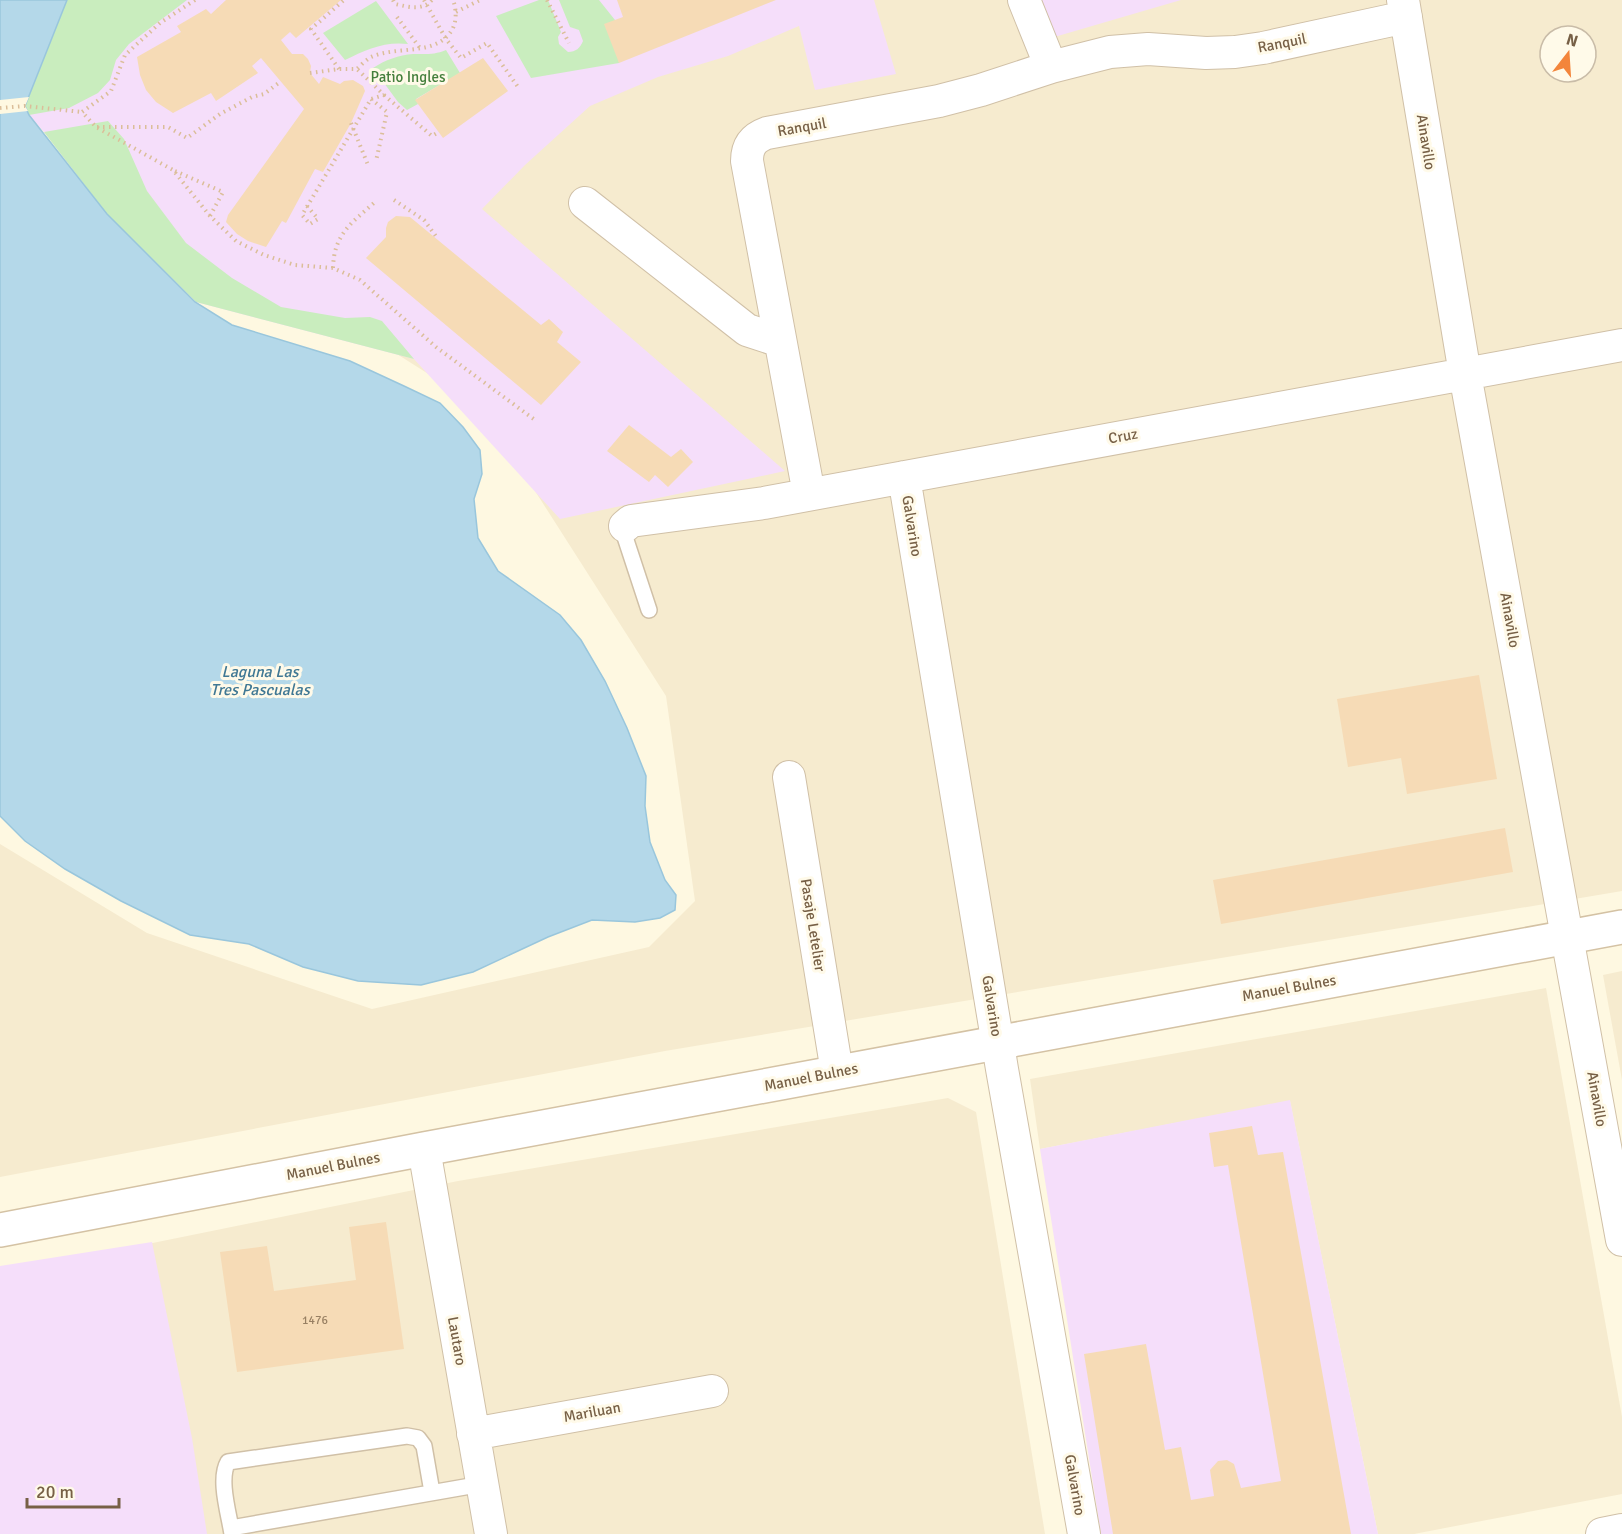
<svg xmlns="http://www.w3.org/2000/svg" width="1622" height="1534" viewBox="0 0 1622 1534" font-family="Signika,sans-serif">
<rect width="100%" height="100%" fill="#fef8e1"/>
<path fill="#f6ebcf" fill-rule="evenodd" d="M190,0H1622V891L665,1051L0,1177V844L147,933L372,1009L649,947L695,901L666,696L482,408L178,215ZM1550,36H1586V72H1550Z
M1622,971V1080L1603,975Z
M1546,988L1622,1417V1494L1414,1534H1378L1290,1101L1040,1149L1030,1079Z
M948,1098L976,1112L1045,1534H0V1274L458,1181Z"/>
<path fill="#f5defa" d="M67,0H874L896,74L815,90L799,26L728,56L658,77L590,106L525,165L482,209L785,471L560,519L414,359L196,302L44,132L29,115L25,106Z
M1033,0H1181L1051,38Z
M1290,1100L1378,1534H1101L1040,1149Z
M152,1242L192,1438L207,1534H0V1266Z"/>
<path fill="#c9edbe" d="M67,0H187L129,44L116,60L110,80L98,93L69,108L29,115L25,106Z
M539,0H548L561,32L558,37L559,44L568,52C576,52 580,48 583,41L579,30L570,27L559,0H599L615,20L619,63L531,78L496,16Z
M376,1L408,44C385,41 365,50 345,60L323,33Z
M446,50L460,73L416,99L418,104L407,110L398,102L373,68C385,60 399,55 413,54C426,54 434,55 446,50Z
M108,121L124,139L147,191L186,243L232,278L281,307L345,318L370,317L382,321L414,359L196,302L107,214L44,132Z"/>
<path fill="#b4d8e9" stroke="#99c6dc" stroke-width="1.5" d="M0,0H67L25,106L29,115L107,214L195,302L232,325L350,361L404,386L440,403L463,427L480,450L482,474L474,499L478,538L498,571L560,615L581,640L605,681L627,728L646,776L645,806L650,842L665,880L676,895L675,910L660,918L635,922L592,920L548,937L473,972L421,985L358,981L303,967L249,944L190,935L121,901L65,869L25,841L0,816Z"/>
<path fill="#fef8e1" d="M29,97L25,106L28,111L0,114V100Z"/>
<path fill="#f6dbb6" d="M226,0H341L296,38L290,32L281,40L292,54H303L308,59L311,66L310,73L319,84L323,77L340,84L344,81L353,80L363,86L365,91L351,123L323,172L315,169L286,223L282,221L266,247L248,241L237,234L226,222L228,215L304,109L261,58L252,66L258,73L216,101L211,93L173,113L156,102L146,90L140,75L137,57L181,32L177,26L206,9L211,14Z
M617,0H776L619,63L604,24L623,17Z
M483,58L508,91L443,138L415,100Z
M396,216L410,217L541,325L549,319L563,332L557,342L581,362L541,405L366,258L386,237V228L388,222Z
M629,425L671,457L681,449L693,462L668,487L655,475L649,482L607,451Z
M1479,675L1497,779L1407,794L1401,758L1348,767L1337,699Z
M1505,828L1513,872L1221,924L1213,880Z
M1252,1126L1258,1155L1283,1152L1351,1534H1113L1084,1354L1146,1344L1165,1450L1181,1447L1191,1500L1214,1496L1210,1470L1218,1461L1227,1460L1234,1464L1241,1488L1281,1481L1228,1165L1214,1167L1209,1133Z
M386,1222L404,1349L237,1372L220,1252L267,1246L274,1291L356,1280L349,1227Z"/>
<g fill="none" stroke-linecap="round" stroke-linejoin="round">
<g stroke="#d0c0a7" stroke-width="18">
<path id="service" d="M625,526L624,534L649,610
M231,1528L482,1484
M232,1534C229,1514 218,1479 228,1462L407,1436L418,1438L424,1446L432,1492"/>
</g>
<g stroke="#d0c0a7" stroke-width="34">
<path id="minor" d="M1024,0L1051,67
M1403,0L1465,374L1622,1240
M585,203L747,330L780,341
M904,477L1002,1069L1084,1534
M809,494L747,161C747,146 753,138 767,133L939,101L981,90L1051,67L1110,52L1148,49L1206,53L1235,52L1263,48L1406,17
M625,526L631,521L764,503L1622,345
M789,777L837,1072
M424,1149L491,1534
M473,1434L712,1391
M1602,1534L1622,1530"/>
</g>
<g stroke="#d4c2a4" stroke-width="36">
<path id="secondary" d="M0,1230L424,1149L1622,927"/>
</g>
<path stroke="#dbbe99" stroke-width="4" stroke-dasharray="1.5 4.5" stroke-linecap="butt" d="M195,0L160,23L125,55L111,91L82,112L96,127L173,170L210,216L236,241L264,255L295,265L333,268L360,280L436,347L535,420
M393,0L395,4C409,7 422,11 432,0
M424,0L446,39L461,58L487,43L518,87
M547,0L569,43
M456,12L480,0
M397,17L420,48
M339,69L311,29L344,0
M310,73L339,69H357C361,65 366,60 371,57C398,45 438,57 453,28C457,19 456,8 453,0
M384,95L432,136L439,132
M371,99L387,112L376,161
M0,108L25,106L82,112
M351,123L368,165
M97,127H168L187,138L220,114L252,97L264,94L280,82
M175,171L223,192L210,216
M394,200L424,220L438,239
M307,206L318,219L310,224L302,215L371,99L384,95L357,69
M333,268C334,235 350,224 374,203"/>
<use href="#service" stroke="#fff" stroke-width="15"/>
<use href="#minor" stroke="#fff" stroke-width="32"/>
<use href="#secondary" stroke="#fff" stroke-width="33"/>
</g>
<g text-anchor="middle" stroke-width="6" stroke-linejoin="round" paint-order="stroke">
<g font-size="12" fill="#977f62">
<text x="315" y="1324">1476</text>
</g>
<g font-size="15" fill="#776046" stroke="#fffae9">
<text transform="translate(1282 43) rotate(-11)" y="5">Ranquil</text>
<text transform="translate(802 127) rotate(-10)" y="5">Ranquil</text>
<text transform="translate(1426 142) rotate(81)" y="5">Ainavillo</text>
<text transform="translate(1123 436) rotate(-10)" y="5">Cruz</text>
<text transform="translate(912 526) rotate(81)" y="5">Galvarino</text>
<text transform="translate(1510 620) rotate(80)" y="5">Ainavillo</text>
<text transform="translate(813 925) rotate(81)" y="5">Pasaje Letelier</text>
<text transform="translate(1289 988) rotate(-10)" y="5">Manuel Bulnes</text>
<text transform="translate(992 1006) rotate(81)" y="5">Galvarino</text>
<text transform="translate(811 1077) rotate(-11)" y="5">Manuel Bulnes</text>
<text transform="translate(1597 1099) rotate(80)" y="5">Ainavillo</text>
<text transform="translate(333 1166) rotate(-11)" y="5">Manuel Bulnes</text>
<text transform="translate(457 1341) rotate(80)" y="5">Lautaro</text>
<text transform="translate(592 1412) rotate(-10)" y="5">Mariluan</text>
<text transform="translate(1075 1485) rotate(80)" y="5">Galvarino</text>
</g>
<g font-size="15" fill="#447f3c" stroke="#fffae9">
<text x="408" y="82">Patio Ingles</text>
</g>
<g font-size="16" font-style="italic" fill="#407894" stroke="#fffae9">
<text x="260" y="677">Laguna Las<tspan x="260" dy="18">Tres Pascualas</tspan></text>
</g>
</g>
<g transform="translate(1568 54) rotate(17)"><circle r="28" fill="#fffae9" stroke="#c9bca8" stroke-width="1.5"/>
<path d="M0-4.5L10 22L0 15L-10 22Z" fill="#f3853b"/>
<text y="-9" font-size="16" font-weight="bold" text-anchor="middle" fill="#776046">N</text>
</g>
<path d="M27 1498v9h92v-9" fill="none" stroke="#776046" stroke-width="3"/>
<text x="36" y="1498" font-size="18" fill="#776046" stroke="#fffae9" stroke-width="4.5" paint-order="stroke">20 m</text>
</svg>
